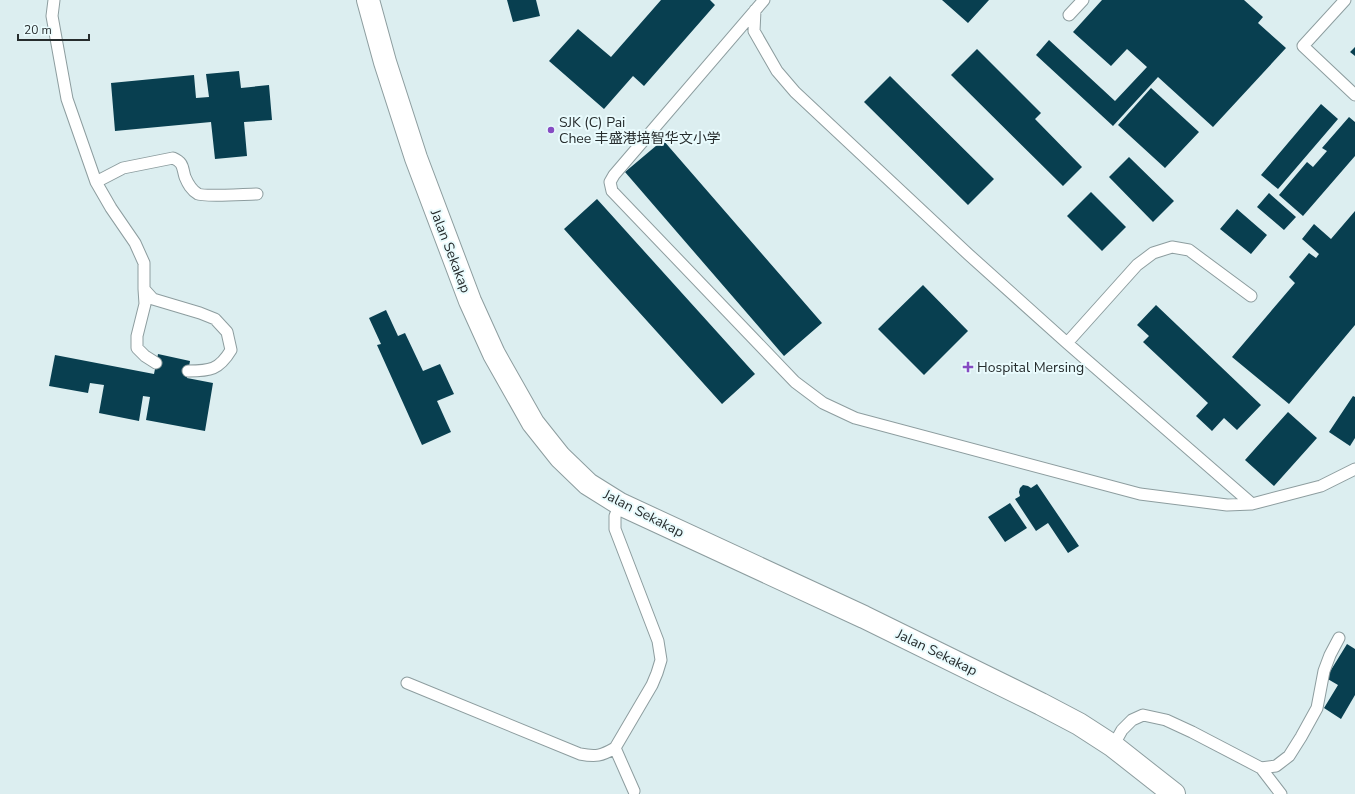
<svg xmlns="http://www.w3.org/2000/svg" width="1355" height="794" viewBox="0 0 1355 794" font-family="'Nunito Sans','Noto Sans SC',sans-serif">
<rect width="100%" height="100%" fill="#dceef0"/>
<path fill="#083f50" d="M507,0H536L540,16L513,22Z
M661,0H710L715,5L644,86L633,76L604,109L549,61L578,29L611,57Z
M942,0H989L968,23Z
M1102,0H1244L1263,17L1258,23L1286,48L1213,127L1158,77L1113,126L1036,55L1049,40L1115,101L1147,67L1127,49L1111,66L1073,32Z
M1355,47V56L1350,52Z
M977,49L1041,113L1035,119L1082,167L1063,186L951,75Z
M239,71L241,88L269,85L272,120L244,122L247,156L215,159L211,122L115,131L111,83L194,75L196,98L209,97L206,74Z
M890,76L994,179L968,205L864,102Z
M1151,88L1199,132L1165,168L1118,125Z
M1321,104L1338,119L1278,189L1261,175Z
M1349,117L1355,122V156L1303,216L1279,195L1307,162L1313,167L1327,151L1322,148Z
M663,140L822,323L784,356L625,172Z
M1129,157L1174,201L1153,222L1109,177Z
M1091,192L1126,227L1102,251L1067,216Z
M1269,193L1296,217L1284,230L1257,207Z
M597,199L755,374L722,404L564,229Z
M1237,209L1267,235L1251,254L1220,229Z
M1355,211V325L1289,404L1232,357L1295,283L1289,277L1309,253L1316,258L1319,254L1302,239L1314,224L1331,239Z
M923,285L968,331L924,375L878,329Z
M1156,305L1261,405L1237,430L1224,418L1212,431L1196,416L1208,403L1143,342L1149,336L1137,325Z
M386,310L398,336L405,333L423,371L440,364L454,394L437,401L451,432L422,445L377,345L381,344L369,318Z
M158,354L190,361L187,378L213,383L205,431L146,420L150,397L143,396L139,421L99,413L104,385L90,383L88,393L49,386L55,355L154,374Z
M1353,396L1355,397V438L1350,446L1329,432Z
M1288,412L1317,438L1274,486L1245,460Z
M1037,484L1079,546L1068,553L1048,523L1036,531L1015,499L1020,496L1019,492L1020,488L1023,485L1028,486L1031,488Z
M1010,503L1027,528L1005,542L988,517Z
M1347,644L1355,649V695L1341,719L1324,708L1338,685L1326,678Z"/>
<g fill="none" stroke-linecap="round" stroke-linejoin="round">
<g stroke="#8d9d9f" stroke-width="13">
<path id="service" d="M54,0L52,16L67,99L96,182L111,208L135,243L144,263V289
M764,0L614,175L610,182L612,191L795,382L823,403L855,418L1140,494L1227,505L1252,504
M1345,0L1303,46L1355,95
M755,10L754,31L777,71L795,92L968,254L1067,343L1252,504L1321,486L1355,469
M1069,15L1083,0
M96,182L123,168L173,158C184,163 182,167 185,177C188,184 191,190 198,194C204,197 247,194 257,194
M1067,343L1137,265L1153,253L1172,247L1189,250L1251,296
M156,363L145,356L137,348V336L145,304L144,289L153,299L200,313L215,319L227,332L231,350C219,370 210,371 188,371
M620,504L615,516V529L658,641L661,660L657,673L652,685L615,748L634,791
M407,683L580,754C596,757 601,756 615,748
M1113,746L1122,730L1132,720L1143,715L1166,720L1192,732L1261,768L1281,794
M1261,768L1276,766L1289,756L1301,737L1317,708L1324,671L1330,655L1339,638"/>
</g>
<g stroke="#8d9d9f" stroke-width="24">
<path id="tertiary" d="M368,0L385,62L416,158L470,301L494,354L533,423L560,457L588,484L620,504L864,617L1041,704L1079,724L1113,746L1174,794"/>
</g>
<use href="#service" stroke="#fff" stroke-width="11"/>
<use href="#tertiary" stroke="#fff" stroke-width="22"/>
</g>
<g fill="#864bc2" stroke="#e9fbfd" stroke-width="1.5">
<circle cx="551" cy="130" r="4"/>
<path d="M966 361h4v4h4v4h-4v4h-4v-4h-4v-4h4z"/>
</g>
<g text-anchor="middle" stroke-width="4" stroke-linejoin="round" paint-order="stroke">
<g font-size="14" fill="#262c2d" stroke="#e9fbfd" text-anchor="start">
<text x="559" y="127">SJK (C) Pai<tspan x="559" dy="16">Chee 丰盛港培智华文小学</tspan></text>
<text x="977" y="372">Hospital Mersing</text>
</g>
<g font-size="14" fill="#262c2d" stroke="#e9fbfd">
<text transform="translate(451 251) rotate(69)" y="5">Jalan Sekakap</text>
<text transform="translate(644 513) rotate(27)" y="5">Jalan Sekakap</text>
<text transform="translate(937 652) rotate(26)" y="5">Jalan Sekakap</text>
</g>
</g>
<path d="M18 34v6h71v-6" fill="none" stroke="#262c2d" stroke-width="2"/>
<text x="24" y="34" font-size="12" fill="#262c2d" stroke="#e9fbfd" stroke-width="3" paint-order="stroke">20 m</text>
</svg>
